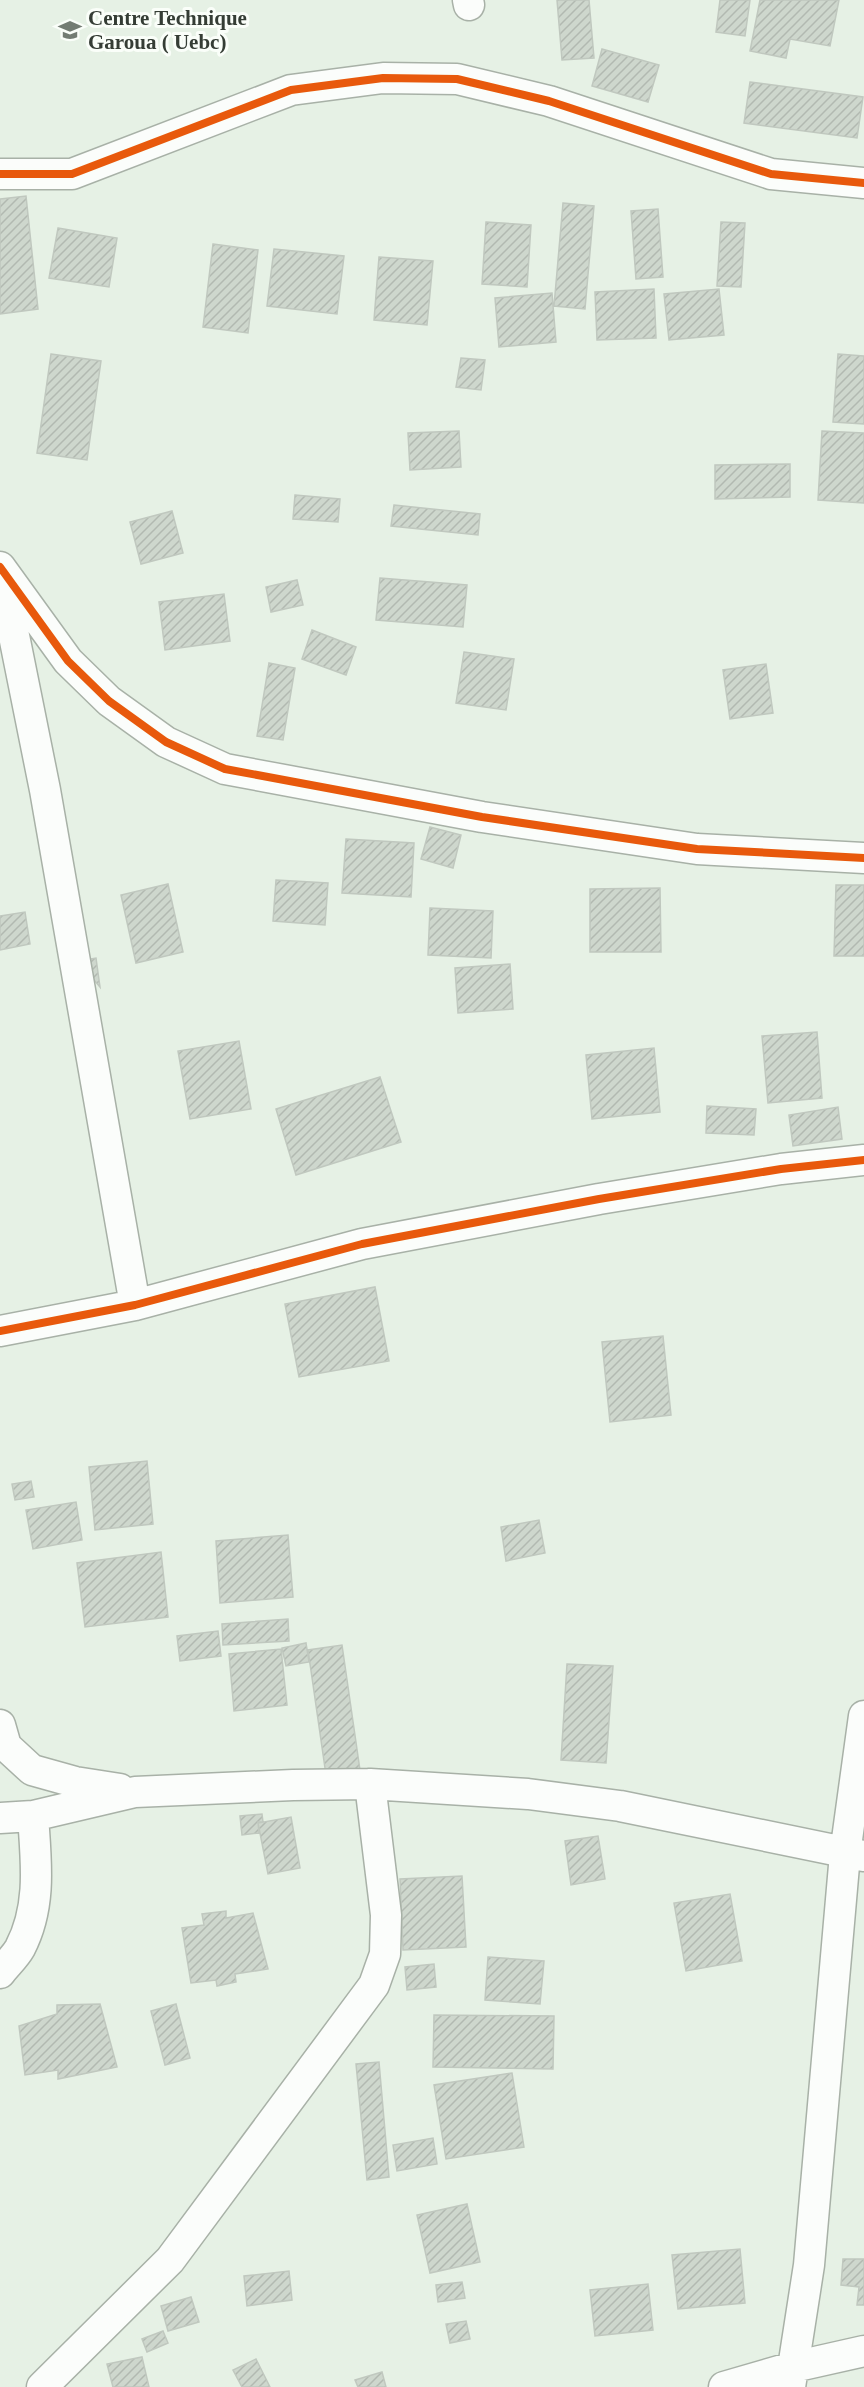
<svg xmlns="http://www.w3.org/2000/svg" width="864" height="2387" viewBox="0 0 864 2387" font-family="Georgia,serif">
<defs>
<pattern id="building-hatch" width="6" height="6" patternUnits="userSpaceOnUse" patternTransform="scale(1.5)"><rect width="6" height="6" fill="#ced7cd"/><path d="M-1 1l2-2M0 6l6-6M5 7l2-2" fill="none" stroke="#b2b9b1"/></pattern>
</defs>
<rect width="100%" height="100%" fill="#e6f1e5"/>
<path fill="url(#building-hatch)" stroke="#c0c8bf" stroke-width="1.5" d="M557,0H589L594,58L562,60Z
M720,0H750L745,36L716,32Z
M760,0H839L830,46L790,39L786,58L750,51Z
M602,49L659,65L648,102L592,86Z
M750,82L863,97L857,138L744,123Z
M26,196L38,309L0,314V199Z
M563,203L594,206L585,309L554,306Z
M658,209L663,277L636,279L631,211Z
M486,222L531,225L527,287L482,284Z
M721,222L745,223L741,287L717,286Z
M58,228L117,238L109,287L49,278Z
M213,244L258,250L248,333L203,327Z
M274,249L344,256L337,314L267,306Z
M379,257L433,261L427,325L374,320Z
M654,289L656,338L597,340L595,292Z
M719,289L724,335L669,340L664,294Z
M552,293L556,342L499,347L495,298Z
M51,354L101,361L87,460L37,453Z
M838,354L864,356V424L833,422Z
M461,358L485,360L481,390L456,387Z
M459,431L461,467L410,470L408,433Z
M822,431L864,433V503L818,500Z
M790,464V497L715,499V465Z
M295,495L340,499L338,522L293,519Z
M394,505L480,514L478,535L391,526Z
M172,511L183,553L141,564L130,522Z
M380,578L467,585L463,627L376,620Z
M297,580L303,605L271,612L266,587Z
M224,594L230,641L165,650L159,602Z
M312,630L356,647L346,675L302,659Z
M464,652L514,659L506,710L456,703Z
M269,663L295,668L283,740L257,736Z
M766,664L773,713L730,719L723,670Z
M430,827L461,835L453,868L421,859Z
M346,839L414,843L411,897L342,893Z
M276,880L328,883L325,925L273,921Z
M168,884L183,952L136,963L121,895Z
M836,885H864V956H834Z
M660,888L661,952H590V889Z
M430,908L493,911L491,958L428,955Z
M25,912L30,944L0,950V916Z
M96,958L100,987L78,961Z
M510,964L513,1009L458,1013L455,968Z
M817,1032L822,1098L768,1103L762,1036Z
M239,1041L251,1109L190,1119L178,1051Z
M654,1048L660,1112L592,1119L586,1055Z
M380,1077L401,1142L296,1175L276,1109Z
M707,1106L756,1109L754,1135L706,1133Z
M838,1107L842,1139L793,1146L789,1115Z
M375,1287L389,1361L299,1377L285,1304Z
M663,1336L671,1415L610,1422L602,1342Z
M147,1461L153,1524L95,1530L89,1467Z
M31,1481L34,1497L15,1500L12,1484Z
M76,1502L82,1540L33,1549L26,1510Z
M539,1520L545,1553L506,1561L501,1527Z
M288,1535L293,1597L220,1603L216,1541Z
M161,1552L168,1617L85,1627L77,1563Z
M288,1619L289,1641L223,1645L222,1624Z
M218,1631L221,1656L180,1661L177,1636Z
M306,1643L309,1662L286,1666L282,1648Z
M342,1645L360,1770L326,1775L308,1650Z
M281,1649L287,1705L234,1711L229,1654Z
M567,1664L613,1666L606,1763L561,1760Z
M262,1814L263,1822H258L259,1833L242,1835L240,1816Z
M291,1817L300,1868L268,1874L258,1823Z
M598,1836L605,1879L571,1885L565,1841Z
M462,1876L466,1947L403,1950L400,1879Z
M730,1894L742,1961L686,1971L674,1903Z
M226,1911V1918L253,1913L268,1969L235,1974L236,1982L217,1986L216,1980L191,1983L182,1928L204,1925L202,1914Z
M488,1957L544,1961L540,2004L485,2000Z
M434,1964L436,1987L407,1990L405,1967Z
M100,2004L117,2067L58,2079V2070L25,2075L19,2026L57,2014V2005Z
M176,2004L190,2058L165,2065L151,2011Z
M434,2015L554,2016L553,2069L433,2067Z
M379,2062L389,2177L367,2180L356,2064Z
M512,2073L524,2147L446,2159L434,2085Z
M433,2138L437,2164L397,2171L393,2145Z
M467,2204L480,2262L430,2273L417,2215Z
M740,2249L745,2303L678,2309L672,2255Z
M843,2259H864V2305H857L859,2287L841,2285Z
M289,2271L292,2300L247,2306L244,2276Z
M462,2282L465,2298L438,2302L436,2285Z
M648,2284L653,2330L595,2336L590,2290Z
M191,2297L199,2322L168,2331L161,2306Z
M466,2321L470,2339L450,2343L446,2324Z
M163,2331L168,2343L147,2352L142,2339Z
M142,2357L149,2387H113L107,2364Z
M256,2359L270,2387H242L233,2370Z
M382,2372L386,2387H358L355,2380Z"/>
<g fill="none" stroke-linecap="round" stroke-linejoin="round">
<g stroke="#a8b1a7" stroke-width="33">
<path id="street" d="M468,0L469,5
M0,174H72L291,90L383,78L457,79L549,101L771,174L864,183
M0,567L68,661L109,701L166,742L225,769L482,817L697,849L864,858
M2,576L45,790L135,1305
M0,1331L135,1305L362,1244L599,1199L781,1169L864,1160
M0,1725L6,1746L32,1770L75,1782L120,1789
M0,1818L33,1816L135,1792L293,1785L370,1784L528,1794L620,1806L864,1856
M0,1973C6,1965 15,1957 20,1948C42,1906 36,1861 33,1816
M42,2387L170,2260L374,1985L385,1954L386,1915L370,1784
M724,2387L793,2367L864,2351
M790,2387L809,2265L845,1854L864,1716"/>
</g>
<use href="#street" stroke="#fbfdfb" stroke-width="30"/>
<g stroke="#fafef9" stroke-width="11">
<path id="cycleway" d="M0,174H72L291,90L383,78L457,79L549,101L771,174L864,183
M0,567L68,661L109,701L166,742L225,769L482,817L697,849L864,858
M0,1331L135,1305L362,1244L599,1199L781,1169L864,1160"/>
</g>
<use href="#cycleway" stroke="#e8590c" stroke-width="8"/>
</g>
<defs>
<g id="university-bare" transform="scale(1.8)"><path d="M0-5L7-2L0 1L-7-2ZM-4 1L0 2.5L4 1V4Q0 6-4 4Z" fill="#737c73" stroke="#fafef9" stroke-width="2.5" paint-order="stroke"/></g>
</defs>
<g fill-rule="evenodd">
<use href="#university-bare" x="70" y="30"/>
</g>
<g text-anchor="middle" stroke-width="6" stroke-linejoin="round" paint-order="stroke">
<g font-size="21" font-weight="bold" fill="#353d35" stroke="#fafef9" text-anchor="start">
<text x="88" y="25">Centre Technique<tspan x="88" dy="24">Garoua ( Uebc)</tspan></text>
</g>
</g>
</svg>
